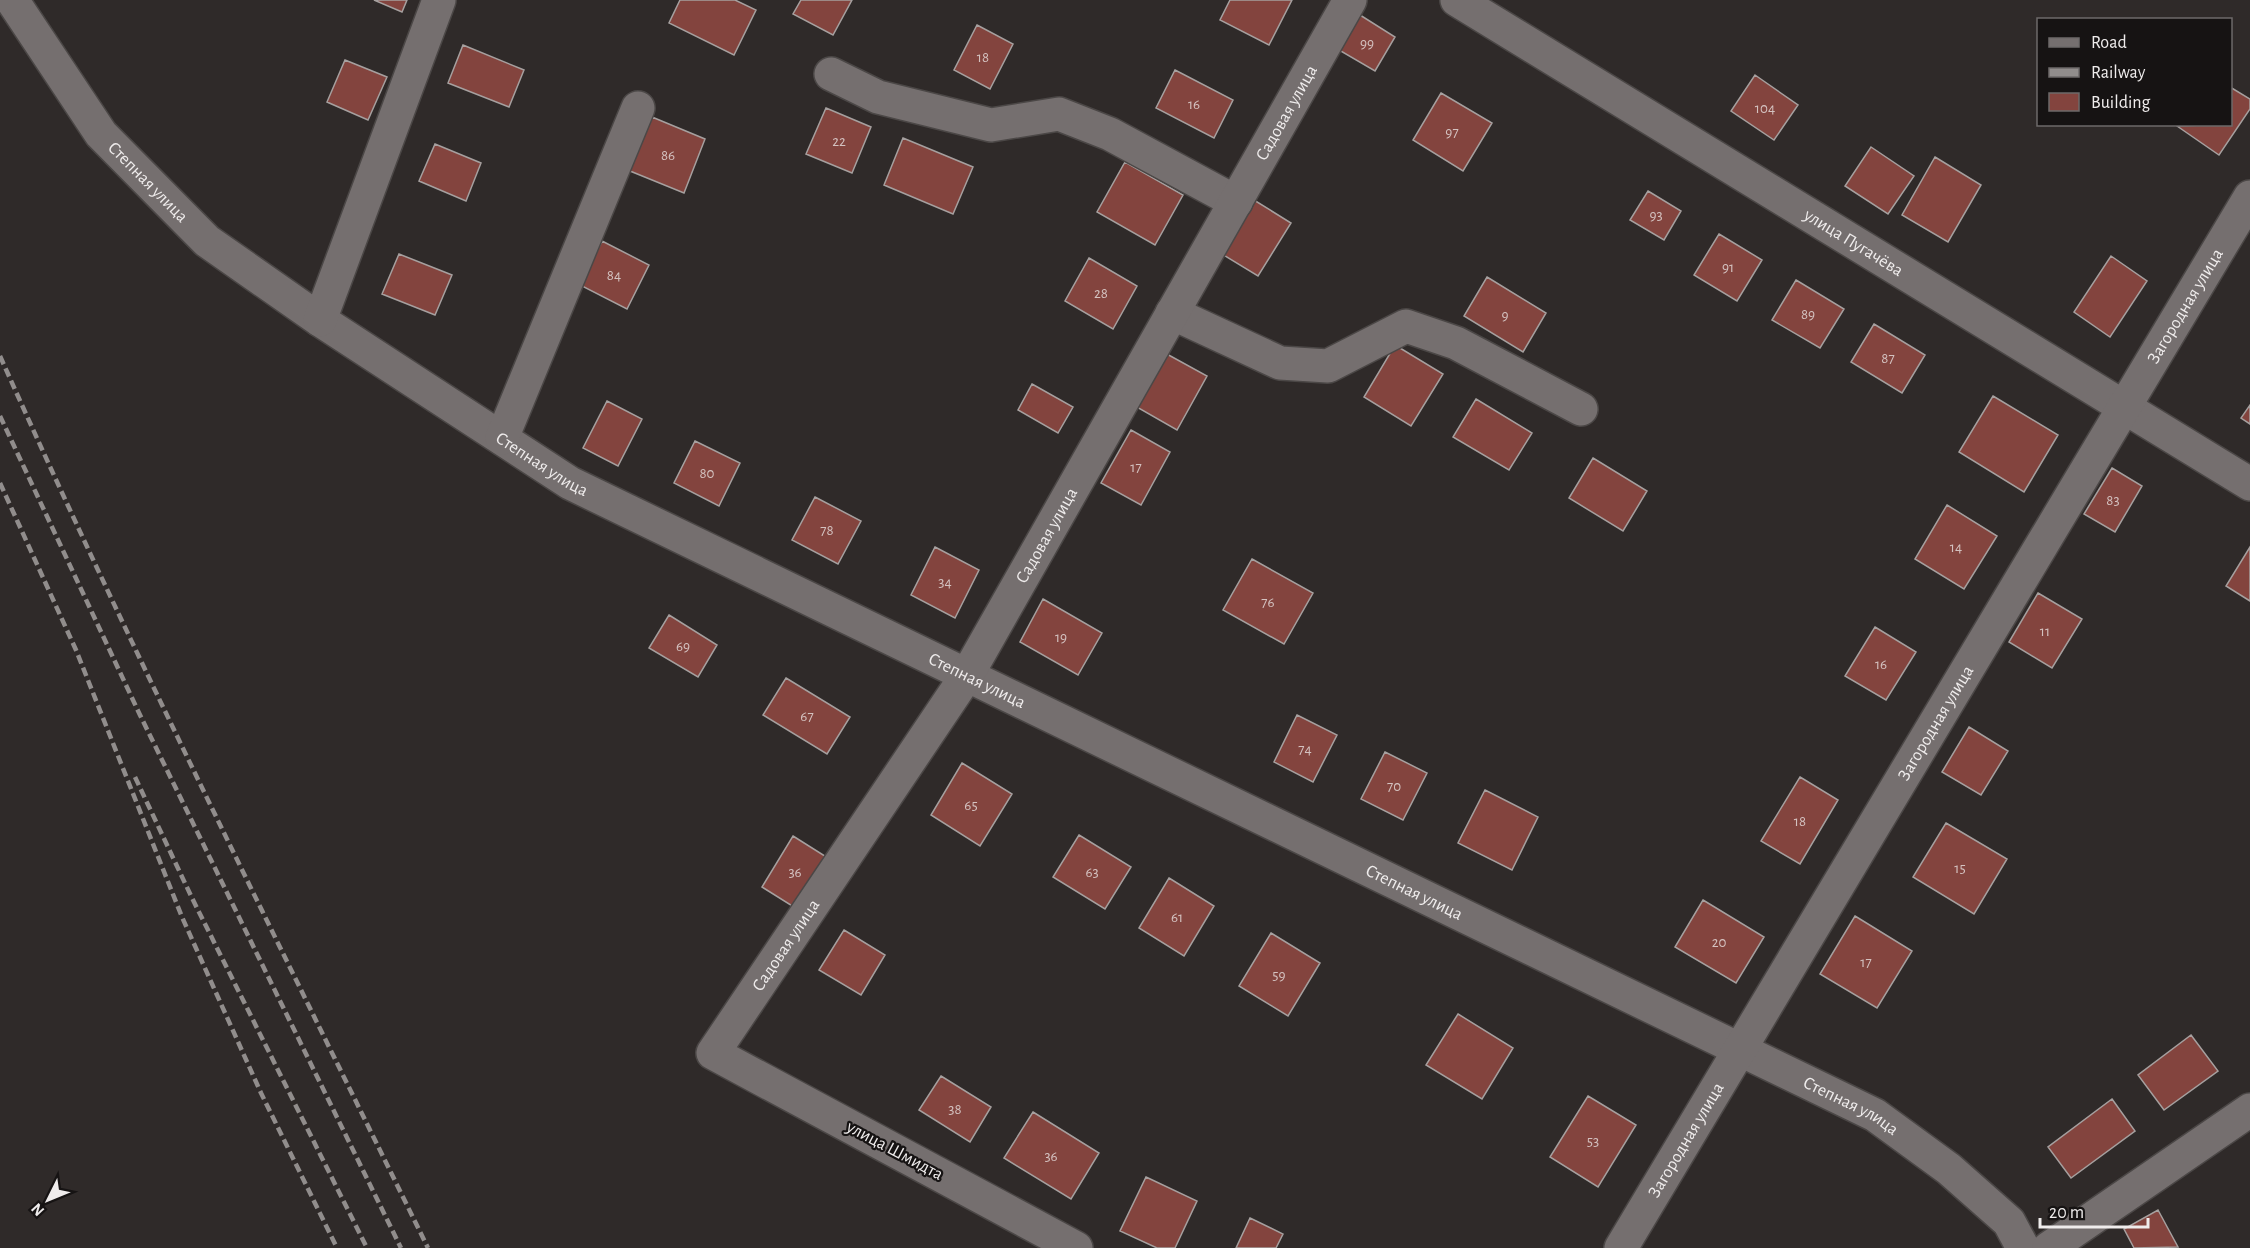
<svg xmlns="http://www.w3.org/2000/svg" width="2250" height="1248" viewBox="0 0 2250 1248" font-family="'Alegreya Sans',sans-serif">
<rect width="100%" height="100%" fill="#2f2a29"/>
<path fill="#83443e" stroke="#a6a09f" stroke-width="1.5" d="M374,0H407L402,12Z
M680,0H735L756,10L734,55L669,23Z
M801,0H852L833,35L793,14Z
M1230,0H1292L1269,45L1220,20Z
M1360,15L1395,37L1375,71L1339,50Z
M977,25L1013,44L990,89L954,70Z
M463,45L524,70L509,107L448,83Z
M345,60L387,77L368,120L327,102Z
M1175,70L1233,100L1214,138L1156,108Z
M1755,75L1798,105L1774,140L1731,111Z
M2230,87L2250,99V109L2219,155L2177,126L2230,124Z
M1441,93L1492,123L1463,171L1413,140Z
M826,108L871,127L852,173L806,154Z
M652,117L705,139L684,193L630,171Z
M903,138L973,167L953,214L884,185Z
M435,144L481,163L466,201L419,181Z
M1871,147L1914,176L1888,214L1845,186Z
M1935,157L1981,185L1948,242L1902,215Z
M1125,162L1183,195L1155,245L1097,212Z
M1648,191L1681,211L1664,240L1630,220Z
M1249,197L1291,223L1258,276L1217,251Z
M1719,234L1762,260L1737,301L1694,275Z
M602,241L649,265L627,309L580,285Z
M399,254L452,275L435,315L382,294Z
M2111,256L2147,281L2110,337L2074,312Z
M1089,258L1137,286L1113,329L1065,301Z
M1487,277L1546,313L1523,352L1464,316Z
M1796,280L1844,309L1820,348L1772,320Z
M1874,324L1925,355L1902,393L1851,362Z
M1395,345L1443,374L1411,426L1364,397Z
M1165,353L1207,376L1177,430L1135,406Z
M1032,384L1073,407L1058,433L1018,410Z
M1993,396L2058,435L2024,492L1959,452Z
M1476,399L1532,433L1509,470L1453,437Z
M607,401L642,419L618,466L583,448Z
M2250,405V424L2241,418Z
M1131,430L1170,452L1141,505L1101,483Z
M695,441L740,463L719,506L674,483Z
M1593,458L1647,491L1623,531L1569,498Z
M2112,468L2142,486L2115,532L2084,514Z
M815,497L861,521L838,564L792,540Z
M1947,505L1997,536L1964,589L1915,559Z
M935,547L979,570L955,618L911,595Z
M2250,547V601L2226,586Z
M1252,559L1313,593L1284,644L1223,610Z
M2038,593L2082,619L2052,668L2009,642Z
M1043,599L1102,633L1078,675L1020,642Z
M669,615L717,645L698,677L649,648Z
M1875,627L1916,652L1886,700L1845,676Z
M786,678L850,717L827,754L763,715Z
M1297,715L1337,735L1313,782L1274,762Z
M1969,727L2008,751L1981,795L1942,772Z
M1385,752L1427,773L1403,820L1361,799Z
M962,763L1012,794L980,846L931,815Z
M1800,777L1838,800L1800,864L1761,841Z
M1485,790L1538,817L1512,870L1458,843Z
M1946,823L2007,859L1974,914L1913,877Z
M1079,835L1131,867L1105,909L1053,877Z
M793,836L828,858L797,909L762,887Z
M1169,878L1214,906L1184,956L1139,928Z
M1703,900L1764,937L1736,983L1675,947Z
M1855,916L1912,951L1877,1008L1820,974Z
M844,930L885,955L861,995L819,970Z
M1271,933L1320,963L1288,1016L1239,986Z
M1458,1014L1513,1048L1482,1099L1426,1065Z
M2191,1035L2218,1071L2164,1110L2138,1075Z
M941,1076L991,1107L970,1142L919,1110Z
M1588,1096L1636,1125L1598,1187L1550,1157Z
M2112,1099L2135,1131L2071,1178L2048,1147Z
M1033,1112L1099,1153L1071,1199L1004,1158Z
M1146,1177L1197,1201L1175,1248H1157L1120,1231Z
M2158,1210L2178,1247L2134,1248L2124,1229Z
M1250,1218L1283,1234L1276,1248H1236Z"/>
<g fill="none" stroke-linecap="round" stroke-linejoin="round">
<g stroke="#4b4746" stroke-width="36">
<g id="street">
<path id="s1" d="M12,0L101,134L207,241L320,320L570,483L1875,1115L1949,1169L2009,1222L2023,1248"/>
<path id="s2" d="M1457,0L2250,484"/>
<path d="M831,74L878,97L991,125L1059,114L1110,134L1236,202"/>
<path d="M1172,313L1280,363L1328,366L1406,326L1456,343L1581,409"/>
<path d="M320,320L439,0"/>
<path d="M502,438L638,108"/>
<path id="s3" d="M1076,1248L713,1053L967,675L1350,0"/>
<path id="s4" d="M1621,1248L2250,197"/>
<path d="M2049,1248L2250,1110"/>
</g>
</g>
<use href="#street" stroke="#756f6f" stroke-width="33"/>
<path stroke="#918d8c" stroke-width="4.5" stroke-dasharray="9 4.5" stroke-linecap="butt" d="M0,356C134,657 283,952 428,1248
M0,416L140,715L401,1248
M0,483L76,650L182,917L261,1093L337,1248
M135,777L192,898L367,1248"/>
</g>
<g text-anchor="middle" stroke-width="4.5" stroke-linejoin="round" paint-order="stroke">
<g font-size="15" fill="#d4c2c0">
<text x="1367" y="48">99</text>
<text x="983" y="62">18</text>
<text x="1194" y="109">16</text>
<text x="1765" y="113">104</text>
<text x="1452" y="137">97</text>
<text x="839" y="146">22</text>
<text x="668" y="160">86</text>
<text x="1656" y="220">93</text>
<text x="1728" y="272">91</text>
<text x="614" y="280">84</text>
<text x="1101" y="298">28</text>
<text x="1808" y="319">89</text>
<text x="1505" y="320">9</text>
<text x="1888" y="363">87</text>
<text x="1136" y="472">17</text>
<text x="707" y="478">80</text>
<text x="2113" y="505">83</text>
<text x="827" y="535">78</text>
<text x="1956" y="552">14</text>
<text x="945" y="587">34</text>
<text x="1268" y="607">76</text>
<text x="2045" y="636">11</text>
<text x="1061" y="642">19</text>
<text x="683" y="651">69</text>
<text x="1881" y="669">16</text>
<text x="807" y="721">67</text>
<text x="1305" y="754">74</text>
<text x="1394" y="791">70</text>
<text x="971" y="810">65</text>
<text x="1800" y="826">18</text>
<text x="1960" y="873">15</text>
<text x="795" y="877">36</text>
<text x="1092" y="877">63</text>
<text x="1177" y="922">61</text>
<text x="1719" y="947">20</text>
<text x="1866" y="967">17</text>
<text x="1279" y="980">59</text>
<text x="955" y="1114">38</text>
<text x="1593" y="1146">53</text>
<text x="1051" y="1161">36</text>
</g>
<g font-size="18" fill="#efecec" stroke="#161313">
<text dy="6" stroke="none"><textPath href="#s3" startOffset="1514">Садовая улица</textPath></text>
<text dy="6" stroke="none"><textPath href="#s1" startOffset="228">Степная улица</textPath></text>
<text dy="6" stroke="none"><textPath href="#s2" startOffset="465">улица Пугачёва</textPath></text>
<text dy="6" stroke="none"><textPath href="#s4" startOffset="1098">Загородная улица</textPath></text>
<text dy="6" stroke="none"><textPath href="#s1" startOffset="714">Степная улица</textPath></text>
<text dy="6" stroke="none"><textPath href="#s3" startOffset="1028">Садовая улица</textPath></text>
<text dy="6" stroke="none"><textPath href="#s1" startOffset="1200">Степная улица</textPath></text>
<text dy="6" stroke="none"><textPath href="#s4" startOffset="612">Загородная улица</textPath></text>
<text dy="6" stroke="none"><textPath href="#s1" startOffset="1686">Степная улица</textPath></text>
<text dy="6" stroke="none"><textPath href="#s3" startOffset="542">Садовая улица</textPath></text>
<text dy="6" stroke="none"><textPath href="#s1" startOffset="2172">Степная улица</textPath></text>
<text dy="6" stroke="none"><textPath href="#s4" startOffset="126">Загородная улица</textPath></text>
<text transform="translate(895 1150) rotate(28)" y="6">улица Шмидта</text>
</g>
</g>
<rect x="2037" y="18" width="195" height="108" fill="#161313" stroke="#6d6a6a" stroke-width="1.5"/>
<rect x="2049" y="38" width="30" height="9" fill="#756f6f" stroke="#6d6a6a" stroke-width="1.5"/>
<text x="2091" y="48" font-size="18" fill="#efecec">Road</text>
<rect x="2049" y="68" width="30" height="9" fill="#918d8c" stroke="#6d6a6a" stroke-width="1.5"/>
<text x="2091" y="78" font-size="18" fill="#efecec">Railway</text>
<rect x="2049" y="93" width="30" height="18" fill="#83443e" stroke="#6d6a6a" stroke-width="1.5"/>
<text x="2091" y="108" font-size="18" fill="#efecec">Building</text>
<g transform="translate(48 1200) rotate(227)" stroke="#161313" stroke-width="4.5" paint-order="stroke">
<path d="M0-4.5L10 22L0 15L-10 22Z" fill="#efecec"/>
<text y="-9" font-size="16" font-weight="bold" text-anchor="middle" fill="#efecec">N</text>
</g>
<path d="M2040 1218v9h108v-9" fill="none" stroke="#efecec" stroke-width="3"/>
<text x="2049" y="1218" font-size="18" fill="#efecec" stroke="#161313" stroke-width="4.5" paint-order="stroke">20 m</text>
</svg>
